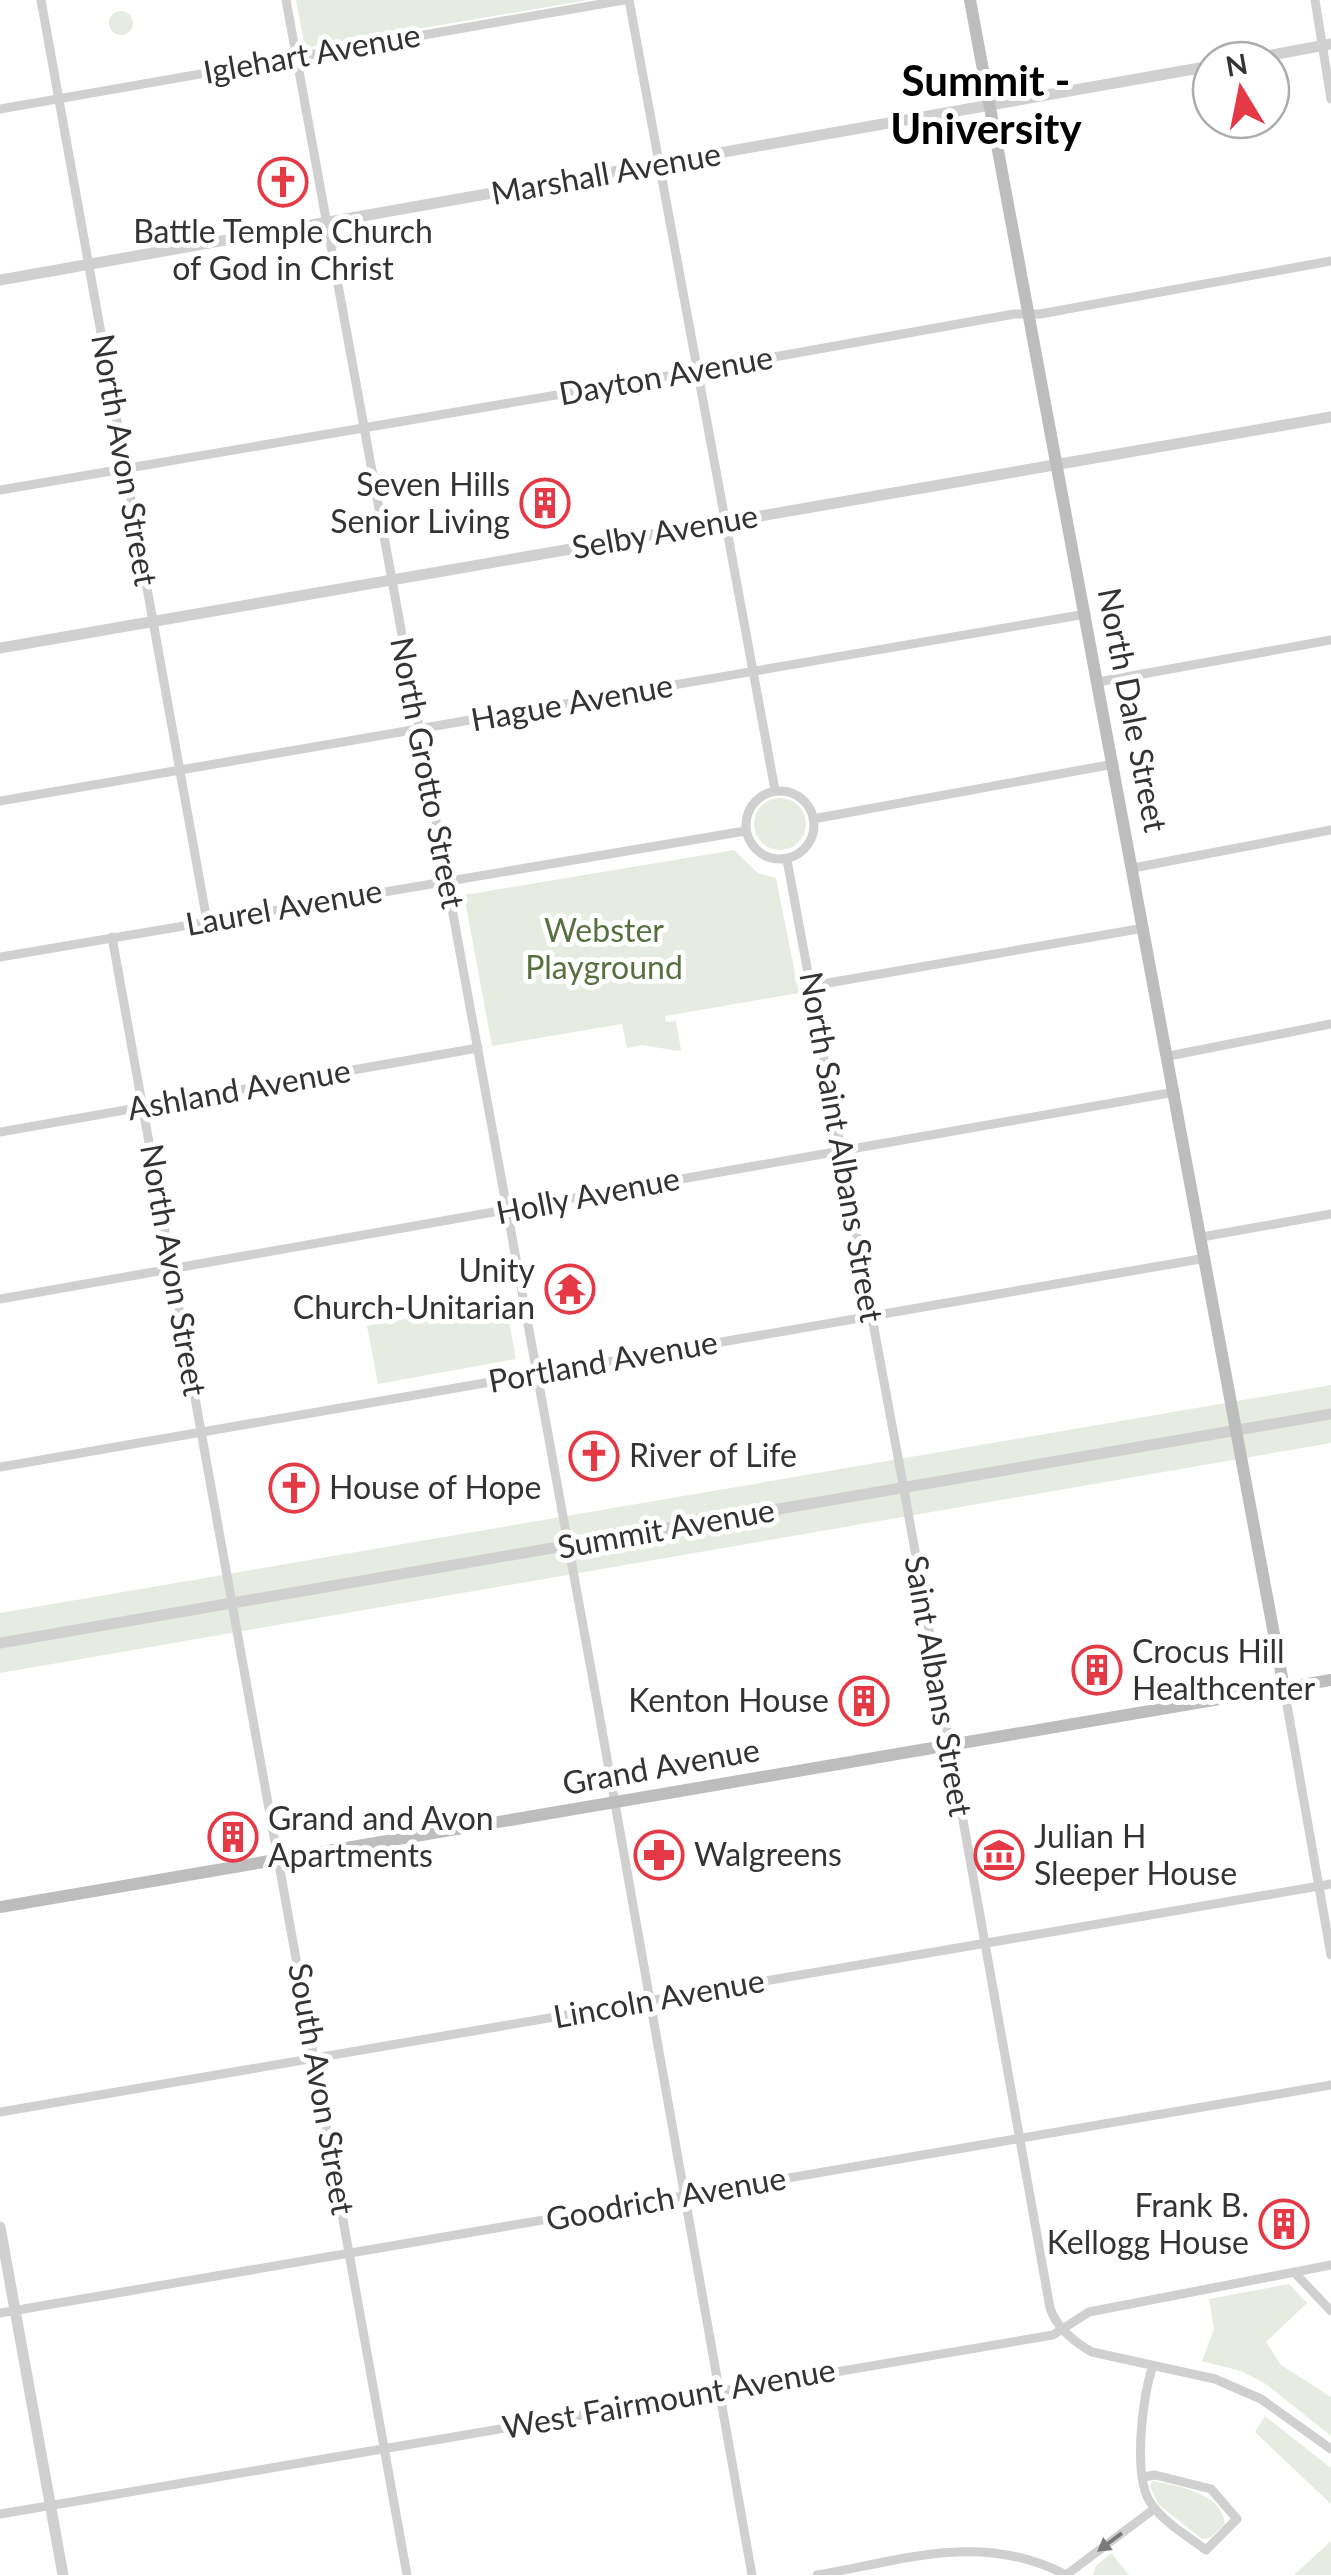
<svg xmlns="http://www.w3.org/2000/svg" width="1331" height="2575" viewBox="0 0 1331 2575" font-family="Lato,sans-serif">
<rect width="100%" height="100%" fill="#fff"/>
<path fill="#e6ecdf" d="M296,0H589L305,48Z
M109 23a12 12 0 1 1 24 0a12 12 0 1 1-24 0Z
M754 824a26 26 0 1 1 52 0a26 26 0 1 1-52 0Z
M734,850L758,873L776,878L799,993L665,1016L666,1022L676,1021L681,1050L678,1051L642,1045L627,1048L622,1024L492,1046L464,895Z
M505,1301L516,1359L378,1384L367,1326Z
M1331,1385V1443L0,1673V1613Z
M1289,2284L1307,2303L1266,2342L1281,2365L1331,2397V2436L1266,2384L1241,2371L1202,2361L1214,2329L1209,2299Z
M1265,2416L1331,2468V2504L1255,2432Z
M1152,2481C1178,2486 1221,2492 1225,2524L1210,2538L1202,2539L1159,2505L1150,2486Z
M1331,2541V2575H1294Z
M1111,2553L1129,2575H1093L1096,2566Z"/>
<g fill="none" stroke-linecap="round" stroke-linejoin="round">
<path stroke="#d0d0d0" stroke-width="9" d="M41,0L207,921
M286,0L597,1702L752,2575
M629,0L775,790
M1315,0L1331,99
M0,109L624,0
M0,490L685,373L1014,314H1040L1331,261
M1098,682L1331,640
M746 825a34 34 0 1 1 68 0a34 34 0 1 1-68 0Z
M0,801L1086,614
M813,819L1114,764
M787,860L905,1495L1050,2308C1057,2328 1074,2342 1092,2352L1215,2379L1261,2399L1331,2449
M1133,868L1331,830
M112,937L407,2575
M0,957L745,831
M811,986L1144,928
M1169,1056L1331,1024
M0,1132L478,1048
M1202,1237L1331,1214
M0,1299L1175,1092
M0,1467L1206,1258
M1284,1688L1331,1955
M0,2112L1331,1884
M1294,2272L1331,2311
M0,2313L1331,2085
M1143,2477L1155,2475L1211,2489L1237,2519L1206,2550C1189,2537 1165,2523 1152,2505C1132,2480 1142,2395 1153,2366
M0,2514L1053,2335L1089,2312L1331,2265
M817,2575C905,2560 982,2531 1066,2575
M1066,2575L1154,2509"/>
<path stroke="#d0d0d0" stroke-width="11" d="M1245,60L1331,44
M0,280L1211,66
M0,648L1331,417
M0,1643L1331,1414
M0,2227L63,2575"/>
<path stroke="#bdbdbd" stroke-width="12" d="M970,0L1284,1688
M0,1907L1331,1680"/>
</g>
<defs><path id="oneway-solid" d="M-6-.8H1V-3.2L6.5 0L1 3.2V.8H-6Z" transform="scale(2.5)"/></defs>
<use fill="#7a7a7a" href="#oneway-solid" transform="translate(1110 2542) rotate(143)"/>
<defs>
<g id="church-ring" transform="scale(2.5)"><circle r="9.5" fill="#fff" stroke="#e63946" stroke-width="1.5"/><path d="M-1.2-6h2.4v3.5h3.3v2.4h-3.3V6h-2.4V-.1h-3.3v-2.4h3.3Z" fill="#e63946"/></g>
<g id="building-ring" transform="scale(2.5)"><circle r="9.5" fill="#fff" stroke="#e63946" stroke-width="1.5"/><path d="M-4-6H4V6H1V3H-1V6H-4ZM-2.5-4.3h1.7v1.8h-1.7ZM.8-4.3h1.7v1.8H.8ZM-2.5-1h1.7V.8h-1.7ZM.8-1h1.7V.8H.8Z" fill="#e63946"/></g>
<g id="temple-ring" transform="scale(2.5)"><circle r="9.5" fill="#fff" stroke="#e63946" stroke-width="1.5"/><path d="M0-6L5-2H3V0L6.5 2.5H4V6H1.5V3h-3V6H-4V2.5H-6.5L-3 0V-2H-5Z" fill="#e63946"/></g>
<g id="pharmacy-ring" transform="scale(2.5)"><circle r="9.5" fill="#fff" stroke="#e63946" stroke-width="1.5"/><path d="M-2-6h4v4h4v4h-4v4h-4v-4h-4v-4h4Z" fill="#e63946"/></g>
<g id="museum-ring" transform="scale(2.5)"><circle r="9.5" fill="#fff" stroke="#e63946" stroke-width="1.5"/><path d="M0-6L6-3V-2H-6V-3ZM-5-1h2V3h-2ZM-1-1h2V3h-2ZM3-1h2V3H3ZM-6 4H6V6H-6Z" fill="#e63946"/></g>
</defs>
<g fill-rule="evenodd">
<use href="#church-ring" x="283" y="182"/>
<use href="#building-ring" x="545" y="503"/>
<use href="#temple-ring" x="570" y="1289"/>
<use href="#church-ring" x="594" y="1456"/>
<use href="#church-ring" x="294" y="1488"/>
<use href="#building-ring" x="1097" y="1670"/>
<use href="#building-ring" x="864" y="1701"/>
<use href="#building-ring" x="233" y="1837"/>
<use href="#pharmacy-ring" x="659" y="1855"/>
<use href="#museum-ring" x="999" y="1855"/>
<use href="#building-ring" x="1284" y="2224"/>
</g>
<g text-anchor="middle" stroke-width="10" stroke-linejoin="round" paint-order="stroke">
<g font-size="32" fill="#333" stroke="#fff">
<text transform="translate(312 54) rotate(-10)" y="11">Iglehart Avenue</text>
<text transform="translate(606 174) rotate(-10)" y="11">Marshall Avenue</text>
<text transform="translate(666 376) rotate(-10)" y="11">Dayton Avenue</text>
<text transform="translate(124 460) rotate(80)" y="11">North Avon Street</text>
<text transform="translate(665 532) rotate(-10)" y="11">Selby Avenue</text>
<text transform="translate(572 703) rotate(-10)" y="11">Hague Avenue</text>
<text transform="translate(1132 710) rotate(79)" y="11">North Dale Street</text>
<text transform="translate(427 773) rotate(79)" y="11">North Grotto Street</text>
<text transform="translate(284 908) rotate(-10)" y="11">Laurel Avenue</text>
<text transform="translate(239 1090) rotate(-10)" y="11">Ashland Avenue</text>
<text transform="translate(841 1147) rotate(80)" y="11">North Saint Albans Street</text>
<text transform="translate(588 1196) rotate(-11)" y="11">Holly Avenue</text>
<text transform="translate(173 1270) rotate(80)" y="11">North Avon Street</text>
<text transform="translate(603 1362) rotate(-10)" y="11">Portland Avenue</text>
<text transform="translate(666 1529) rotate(-10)" y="11">Summit Avenue</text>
<text transform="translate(938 1686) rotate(80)" y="11">Saint Albans Street</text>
<text transform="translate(661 1767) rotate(-10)" y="11">Grand Avenue</text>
<text transform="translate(659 1999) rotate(-10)" y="11">Lincoln Avenue</text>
<text transform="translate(321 2089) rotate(80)" y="11">South Avon Street</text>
<text transform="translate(666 2199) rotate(-10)" y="11">Goodrich Avenue</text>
<text transform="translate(669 2399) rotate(-10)" y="11">West Fairmount Avenue</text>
</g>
<g font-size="32" fill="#333" stroke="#fff" text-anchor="start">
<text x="283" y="243" text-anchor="middle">Battle Temple Church<tspan x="283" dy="37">of God in Christ</tspan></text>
<text x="510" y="496" text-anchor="end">Seven Hills<tspan x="510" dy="37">Senior Living</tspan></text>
<text x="535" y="1282" text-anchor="end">Unity<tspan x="535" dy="37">Church-Unitarian</tspan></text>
<text x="629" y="1467">River of Life</text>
<text x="329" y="1499">House of Hope</text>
<text x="1132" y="1663">Crocus Hill<tspan x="1132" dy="37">Healthcenter</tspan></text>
<text x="829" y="1712" text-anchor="end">Kenton House</text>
<text x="268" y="1830">Grand and Avon<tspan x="268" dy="37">Apartments</tspan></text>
<text x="1034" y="1848">Julian H<tspan x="1034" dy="37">Sleeper House</tspan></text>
<text x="694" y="1866">Walgreens</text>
<text x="1249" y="2217" text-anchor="end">Frank B.<tspan x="1249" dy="37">Kellogg House</tspan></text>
</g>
<g font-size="32" fill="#56703f" stroke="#fff">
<text x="604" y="942">Webster<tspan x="604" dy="37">Playground</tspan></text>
</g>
<g font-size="42" font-weight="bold" fill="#000" stroke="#fff">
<text x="986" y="96">Summit -<tspan x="986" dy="48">University</tspan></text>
</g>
</g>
<g transform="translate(1241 90) rotate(350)"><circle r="48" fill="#ffffff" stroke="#adadad" stroke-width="2.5"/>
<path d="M0-8L18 38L0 25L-18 38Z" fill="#e63946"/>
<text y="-15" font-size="28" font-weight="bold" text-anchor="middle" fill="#333333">N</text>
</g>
</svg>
